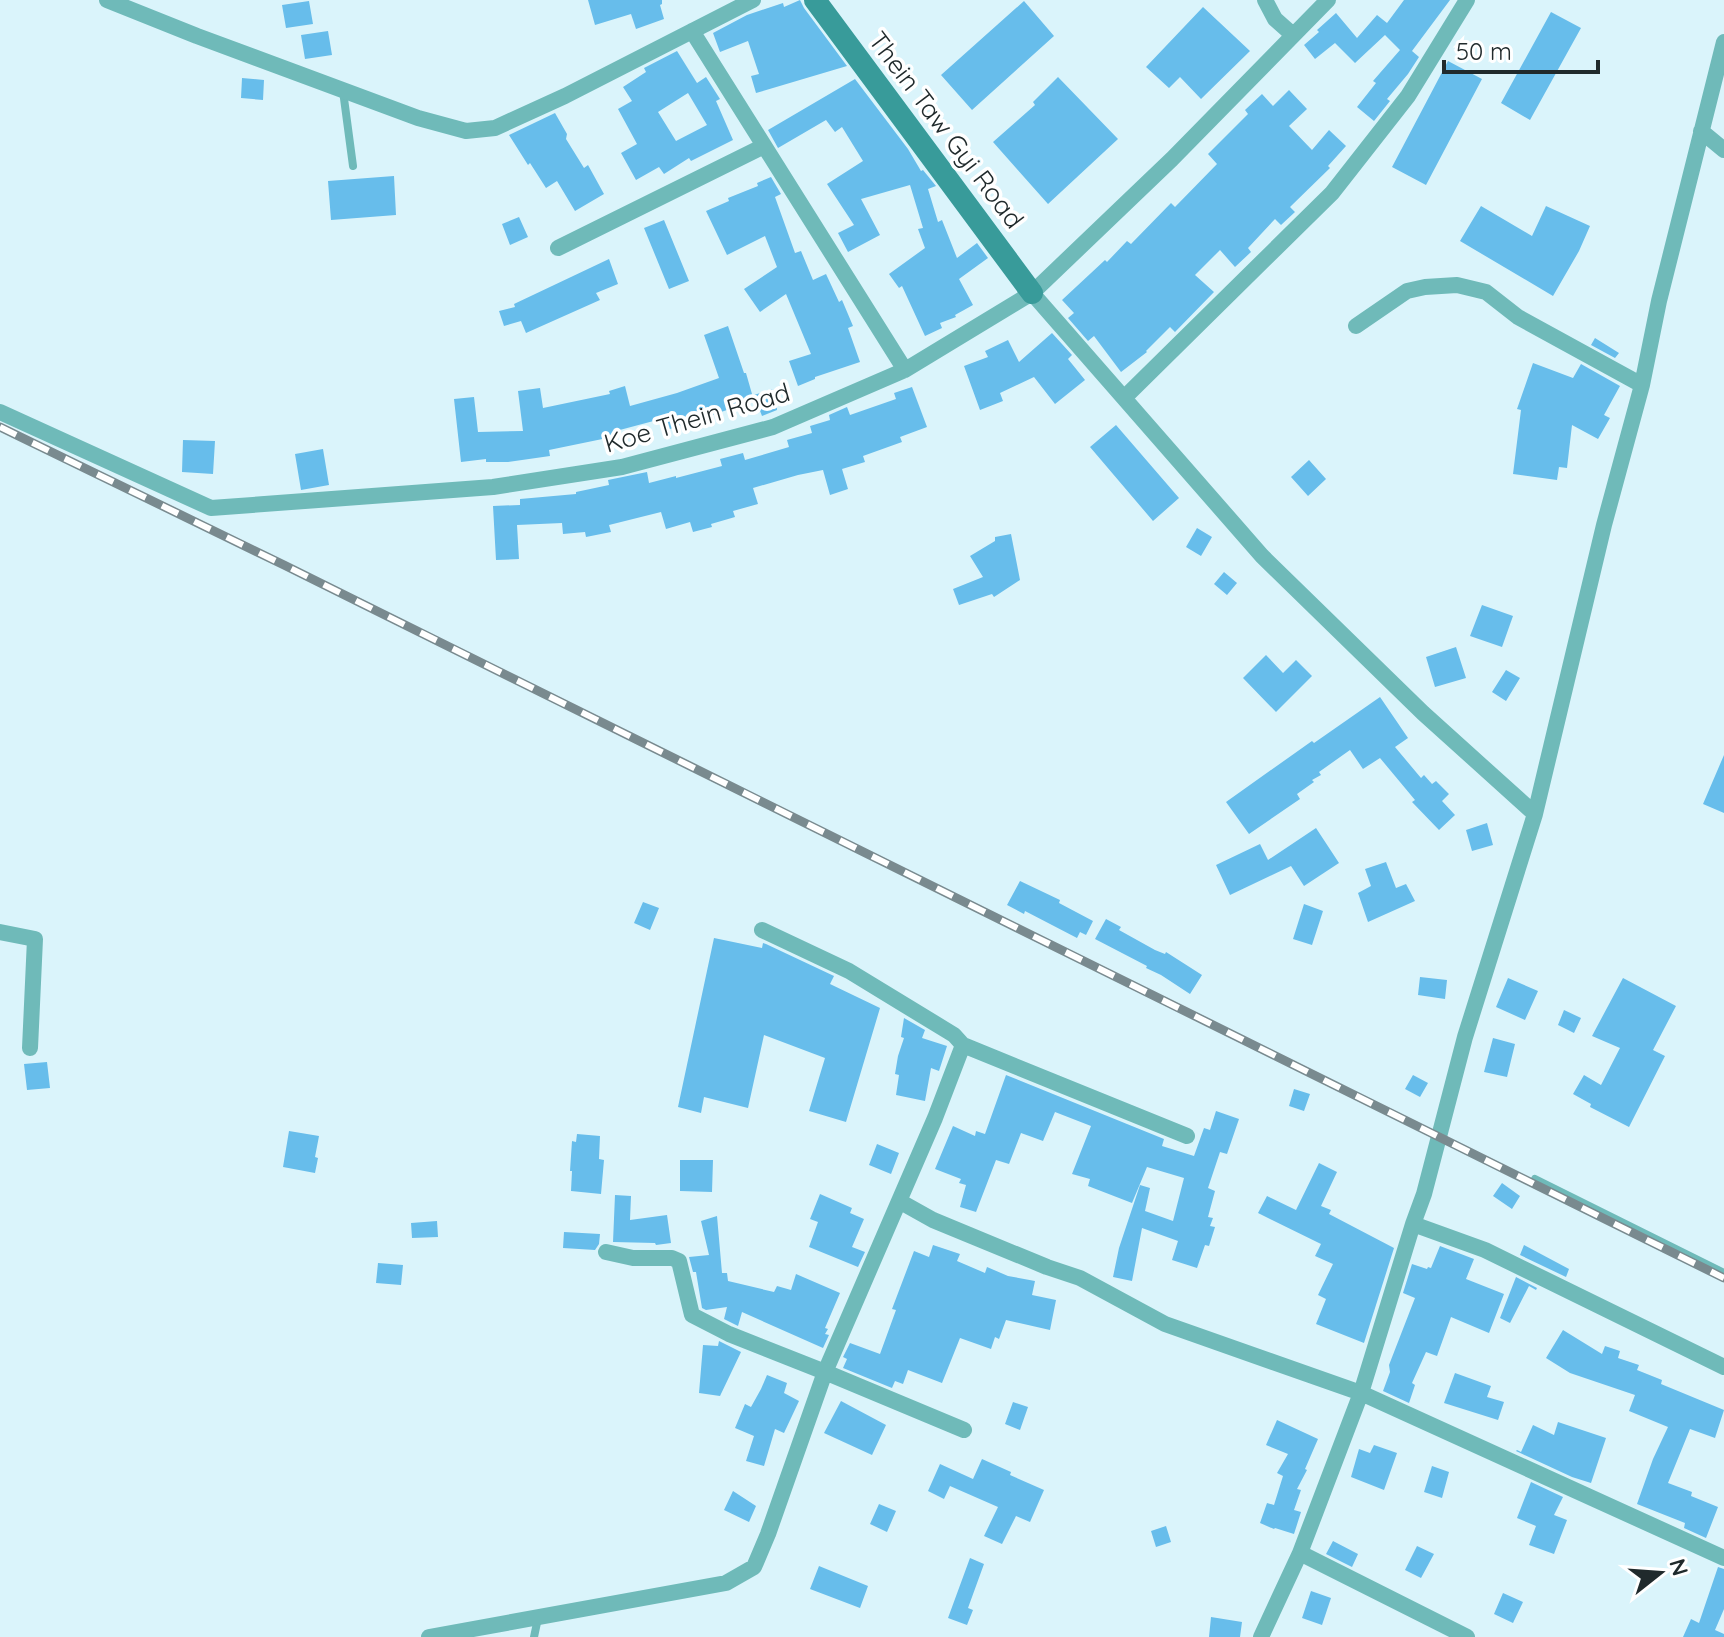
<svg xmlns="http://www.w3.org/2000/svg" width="1724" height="1637" viewBox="0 0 1724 1637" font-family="Quicksand,sans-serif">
<rect width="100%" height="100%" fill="#daf4fb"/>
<path fill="#67bdeb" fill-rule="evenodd" d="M588,0H662V4L660,5L664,19L636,29L631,14L595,25Z
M800,0L804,8L847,66L756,93L751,76L759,74L748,41L720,52L713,33L747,15L783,3L784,7Z
M1404,0H1450L1412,51L1419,57L1408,74L1387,99L1390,101L1374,121L1357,107L1376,83L1373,81L1400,50L1385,35L1355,63L1335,43L1315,59L1304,45L1319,32L1317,30L1336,13L1357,38L1377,15L1387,23Z
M309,1L313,24L286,28L282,5Z
M1024,1L1054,36L972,110L941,75Z
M1203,7L1250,51L1201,99L1180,77L1169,88L1146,67Z
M1551,12L1581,28L1530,120L1501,103Z
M328,31L332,55L305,59L301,35Z
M677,51L697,83L706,77L720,99L716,101L733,140L691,161L689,158L664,174L659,167L636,180L621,153L637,144L618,109L632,101L623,87L646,72L644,68ZM688,93L707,125L676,141L658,112Z
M1448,61L1482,79L1426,185L1392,167Z
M1058,77L1118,139L1048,204L993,142L1035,105L1033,102Z
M242,78L264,80L263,100L241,98Z
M855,79L908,149L921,171L923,170L936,186L928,189L938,222L942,220L957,258L977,243L988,258L959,279L973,305L955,315L956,317L940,323L942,328L925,336L902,286L899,288L889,274L925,248L918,229L923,228L910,185L861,199L880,235L848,252L838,233L854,225L827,184L863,161L842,127L835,132L826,120L778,148L768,130Z
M1289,90L1307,109L1289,126L1312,150L1329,130L1346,146L1328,166L1330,168L1290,207L1295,212L1281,225L1275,219L1248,248L1251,252L1235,267L1220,250L1195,275L1214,292L1175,332L1170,327L1146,351L1147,352L1121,372L1094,336L1088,341L1068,318L1074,313L1062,300L1105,260L1107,262L1127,241L1131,244L1171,203L1175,207L1217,164L1208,154L1248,114L1245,110L1262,94L1273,106Z
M555,113L567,134L566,139L584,168L588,165L604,194L575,211L557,181L546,188L530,163L528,165L509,135Z
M394,176L396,215L331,220L328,181Z
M771,177L781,194L775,197L795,253L801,251L813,280L826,274L839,302L842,300L853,326L848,328L860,362L815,377V379L798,386L789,361L811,354L786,294L760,312L744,289L777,267L765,236L727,255L706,211L729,201L728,198L758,186L757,183Z
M1481,206L1532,236L1546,206L1590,226L1579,251L1553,296L1460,241Z
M519,217L528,237L510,245L502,224Z
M664,220L689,281L669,289L644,228Z
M609,259L618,284L596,293L600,300L526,333L521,321L504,326L499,311L515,307L514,304Z
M728,326L744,373H746L754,401L664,431L661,419L616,431L617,436L549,450L550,456L508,462H486V459L461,462L454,399L474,397L478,432L523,431L518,391L540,388L543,408L610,394L609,391L625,386L630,406L677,393L719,378L704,335Z
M1052,333L1072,355L1068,359L1085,380L1055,404L1034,377L1000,393L1003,401L980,410L964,366L988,357L985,351L1008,340L1019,362Z
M1595,338L1619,353L1615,358L1591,345Z
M1533,363L1573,378L1581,364L1620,386L1604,415L1610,418L1598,439L1572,425L1567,468L1559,467L1557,480L1513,474L1521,410L1517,409Z
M912,387L927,427L900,437L902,442L863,456L865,462L842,469L848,489L830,495L823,470L798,475L753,488L758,504L733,511L735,517L711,524L712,527L693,532L690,522L666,529L661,512L609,525L611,532L586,537L585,532L563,534L562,523L517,525L519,559L496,560L493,506L520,505V499L576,494V492L609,485L608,480L647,472L649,483L676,476V478L722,466L720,459L743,453L745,460L789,447L787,440L812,433L810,426L830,420L829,415L847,407L850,415L896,399L894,393Z
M772,389L777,403V410L762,416L754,395Z
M1116,425L1179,498L1153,521L1090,447Z
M183,440L215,441L213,474L182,472Z
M323,449L329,485L301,490L295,454Z
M1309,460L1326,479L1308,496L1291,477Z
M1197,528L1212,537L1201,556L1186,547Z
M1011,534L1020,580L994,597L992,594L959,605L953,589L983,577L970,556L995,541V537Z
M1224,572L1237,583L1227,595L1214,584Z
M1482,605L1513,616L1502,647L1470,636Z
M1456,647L1466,678L1435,687L1426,657Z
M1266,655L1283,673L1296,660L1312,676L1276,712L1243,678Z
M1506,670L1520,678L1506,701L1492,692Z
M1380,697L1408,738L1395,747L1421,778L1424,775L1432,784L1436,781L1449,794L1442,801L1455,815L1439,830L1412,802L1415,800L1380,758L1363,769L1350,750L1319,772L1321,775L1312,780L1314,782L1297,794L1300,799L1249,834L1226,802L1312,741L1314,743Z
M1724,755V813L1703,804Z
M1487,823L1493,845L1472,851L1466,830Z
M1316,828L1339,863L1304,886L1291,866L1230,895L1216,865L1260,844L1268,860Z
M1386,862L1396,888L1406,884L1415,901L1368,922L1358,893L1371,886L1365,869Z
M1020,881L1060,900L1059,903L1093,921L1086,935L1080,932L1077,938L1025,911L1024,914L1007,905Z
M643,902L659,908L650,930L634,923Z
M1304,904L1323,911L1312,945L1293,939Z
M1106,919L1121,927L1119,930L1155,950L1165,954L1166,952L1202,975L1190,994L1161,975L1146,968L1147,966L1095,939Z
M714,938L762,948L763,943L766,944L834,976L830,984L880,1008L846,1122L809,1111L825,1058L764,1035L748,1108L704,1097L701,1113L678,1107Z
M1420,977L1447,980L1445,999L1418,995Z
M1508,978L1538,991L1525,1020L1496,1007Z
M1623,978L1676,1006L1653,1050L1665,1056L1629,1127L1590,1107L1591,1104L1573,1094L1584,1075L1601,1085L1620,1048L1592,1036Z
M1564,1010L1581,1018L1574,1033L1558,1025Z
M904,1018L925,1030L922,1038L947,1046L939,1071L931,1068L925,1101L896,1095L899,1075L895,1074L898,1056L904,1038L901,1037Z
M1493,1038L1515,1044L1507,1077L1484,1072Z
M47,1062L50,1088L27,1090L24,1064Z
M1006,1075L1164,1139L1162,1146L1194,1156L1204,1128L1210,1130L1216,1111L1239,1119L1227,1154L1220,1152L1208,1188L1215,1191L1208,1217L1213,1218L1210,1226L1215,1227L1209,1246L1205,1245L1197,1268L1172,1260L1178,1241L1142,1228L1132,1281L1113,1277L1119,1248L1140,1185L1150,1188L1145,1211L1173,1221L1184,1178L1147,1167L1132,1203L1088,1186L1090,1179L1072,1174L1091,1126L1055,1112L1043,1141L1021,1133L1009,1164L996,1160L976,1212L960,1207L966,1185L959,1183L961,1179L935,1169L953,1126L975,1136L976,1131L985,1134Z
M1413,1075L1428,1083L1420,1097L1405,1089Z
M1294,1089L1310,1094L1304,1111L1289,1106Z
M289,1131L319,1136L315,1157L318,1158L315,1173L283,1167Z
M577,1134L600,1136L599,1159L604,1160L601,1194L571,1191L572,1171H570L572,1141L576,1142Z
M877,1144L899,1153L891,1174L869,1165Z
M680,1160H713L712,1192L680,1191Z
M1319,1163L1337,1172L1321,1206L1331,1210L1329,1214L1394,1248L1364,1343L1316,1324L1326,1299L1318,1295L1333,1264L1315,1256L1321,1244L1258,1213L1267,1196L1296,1210Z
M1502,1183L1520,1196L1512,1209L1493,1196Z
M820,1194L852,1208L850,1213L864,1219L852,1247L865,1252L858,1267L809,1247L818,1222L810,1219Z
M615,1195L631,1196L630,1220L667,1215L671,1243L656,1245L655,1243L613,1242Z
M717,1216L722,1273H727L728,1281L774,1292L777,1286L791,1290L796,1274L840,1293L825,1328L828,1329L825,1334L829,1335L823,1348L742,1312L738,1326L724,1319L727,1307L706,1310L702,1308L696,1272H693L689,1257L709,1255L701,1221Z
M437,1221L438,1237L412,1238L411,1223Z
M564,1232L600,1234L599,1244L595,1250L563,1248Z
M933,1245L960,1254L957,1261L985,1273L987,1267L1008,1276L1035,1281L1032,1295L1056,1300L1050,1330L1006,1320L999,1339L995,1337L991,1349L960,1338L942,1383L908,1370L903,1384L895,1381L892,1388L843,1368L847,1359L843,1357L850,1343L880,1354L896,1310L892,1309L914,1251L929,1257Z
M1524,1245L1569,1269L1566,1277L1520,1255Z
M1440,1246L1474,1259L1466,1279L1504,1294L1489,1333L1451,1317L1437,1356L1426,1352L1412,1383L1415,1385L1409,1403L1383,1391L1390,1372L1389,1365L1415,1298L1403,1293L1412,1264L1427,1269L1428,1267L1431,1268Z
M378,1263L403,1265L401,1285L376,1283Z
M1516,1277L1537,1288L1536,1290L1529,1286L1510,1323L1500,1318Z
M1563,1330L1602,1354L1605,1346L1620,1351L1618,1358L1639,1365L1637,1370L1662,1380L1661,1384L1724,1410L1715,1438L1690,1429L1668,1483L1692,1492L1691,1496L1718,1507L1706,1538L1684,1528L1685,1523L1637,1504L1653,1459L1668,1427L1629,1411L1635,1395L1570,1373L1546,1358Z
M719,1341L741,1352L720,1396L699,1393L703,1345L718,1346Z
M1455,1373L1491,1386L1487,1397L1504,1402L1498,1420L1444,1403Z
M767,1375L787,1383L784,1393L799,1401L784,1433L775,1429L764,1466L746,1461L754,1436L735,1428L745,1404L751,1407L761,1389Z
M841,1401L886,1425L872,1455L824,1433Z
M1013,1402L1028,1407L1020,1430L1005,1424Z
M1277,1420L1318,1439L1305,1469L1307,1470L1297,1489L1301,1490L1294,1510L1301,1512L1294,1534L1275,1528L1274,1529L1260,1523L1267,1503L1274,1505L1283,1476L1277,1473L1288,1454L1266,1445Z
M1558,1422L1606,1438L1591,1483L1572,1477L1516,1451L1517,1450L1521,1452L1533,1425L1554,1435Z
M1374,1445L1397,1453L1384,1490L1351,1477L1359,1449L1370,1453Z
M982,1459L1011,1472L1010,1475L1044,1490L1030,1522L1016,1516L1002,1544L984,1536L998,1507L950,1486L944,1499L928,1491L940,1464L973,1479Z
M1432,1466L1449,1472L1442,1498L1424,1492Z
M1531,1482L1563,1497L1554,1515L1567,1520L1554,1554L1529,1545L1536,1526L1517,1518Z
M733,1491L756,1506L749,1522L724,1510Z
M879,1504L896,1511L887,1532L870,1524Z
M1166,1526L1171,1542L1156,1547L1151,1531Z
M1333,1541L1358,1554L1352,1567L1326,1554Z
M1417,1546L1434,1554L1421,1578L1405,1570Z
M970,1558L984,1564L968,1608L973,1610L967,1625L948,1618Z
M819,1566L868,1586L860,1608L810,1589Z
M1718,1567L1724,1569V1609L1715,1630L1724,1634V1637H1683L1691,1619L1699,1623Z
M1311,1591L1331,1598L1322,1625L1302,1618Z
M1503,1593L1523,1602L1513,1623L1494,1614Z
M1211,1617L1242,1622L1240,1637H1209Z"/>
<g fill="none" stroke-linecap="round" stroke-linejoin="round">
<path stroke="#6fbab9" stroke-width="8" d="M343,91L353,166
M1535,1179L1724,1273
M534,1637L538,1618"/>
<path stroke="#6fbab9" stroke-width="16" d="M107,0L197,36L418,118L466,131L495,128L565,96L753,0
M1265,0L1275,19L1293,35
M692,31L905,370
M1701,131L1724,150
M558,248L764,146
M1032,293L1262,556L1423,713L1535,814
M1356,326L1407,291L1425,287L1457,285L1486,292L1518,317L1642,385
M1124,398L1332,193L1408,96L1467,0
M0,412L211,508L493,487L622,467L773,427L905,370L1032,293L1172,159L1328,0
M762,930L849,971L954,1035L963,1045L1187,1136
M0,932L35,939L30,1048
M899,1201L933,1220L1047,1267L1080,1278L1165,1324L1361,1393L1724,1558
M1413,1224L1485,1250L1724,1367
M606,1252L633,1258H672L679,1261L692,1315L729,1334L825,1372L935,1118L963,1045
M1300,1553L1467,1637
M429,1637L726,1583L754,1567L768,1534L825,1372L964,1430
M1261,1637L1300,1553L1361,1393L1413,1224L1424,1194L1465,1037L1535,814L1604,525L1642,385L1659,301L1724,42"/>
<path stroke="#389b9a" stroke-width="22" d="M815,0L1032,293"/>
<g stroke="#798a8f" stroke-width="9">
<path id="rail" d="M0,427L284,565L1724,1278"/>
</g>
<use href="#rail" stroke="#fff" stroke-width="6" stroke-dasharray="18" stroke-linecap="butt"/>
</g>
<g text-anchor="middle" stroke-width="7" stroke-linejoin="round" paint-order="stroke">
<g font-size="26" fill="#202a2c" stroke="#fff">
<text transform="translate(946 130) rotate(53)" y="9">Thein Taw Gyi Road</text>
<text transform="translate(697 418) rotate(-16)" y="9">Koe Thein Road</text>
</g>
</g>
<g transform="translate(1660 1573) rotate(73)" stroke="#ffffff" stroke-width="6" paint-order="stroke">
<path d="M0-6L14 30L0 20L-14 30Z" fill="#202a2c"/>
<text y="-12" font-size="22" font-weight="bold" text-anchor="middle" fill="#202a2c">N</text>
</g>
<path d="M1444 60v12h154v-12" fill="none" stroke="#202a2c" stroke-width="4"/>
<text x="1456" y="60" font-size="24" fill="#202a2c" stroke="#ffffff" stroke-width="6" paint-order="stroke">50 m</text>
</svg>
